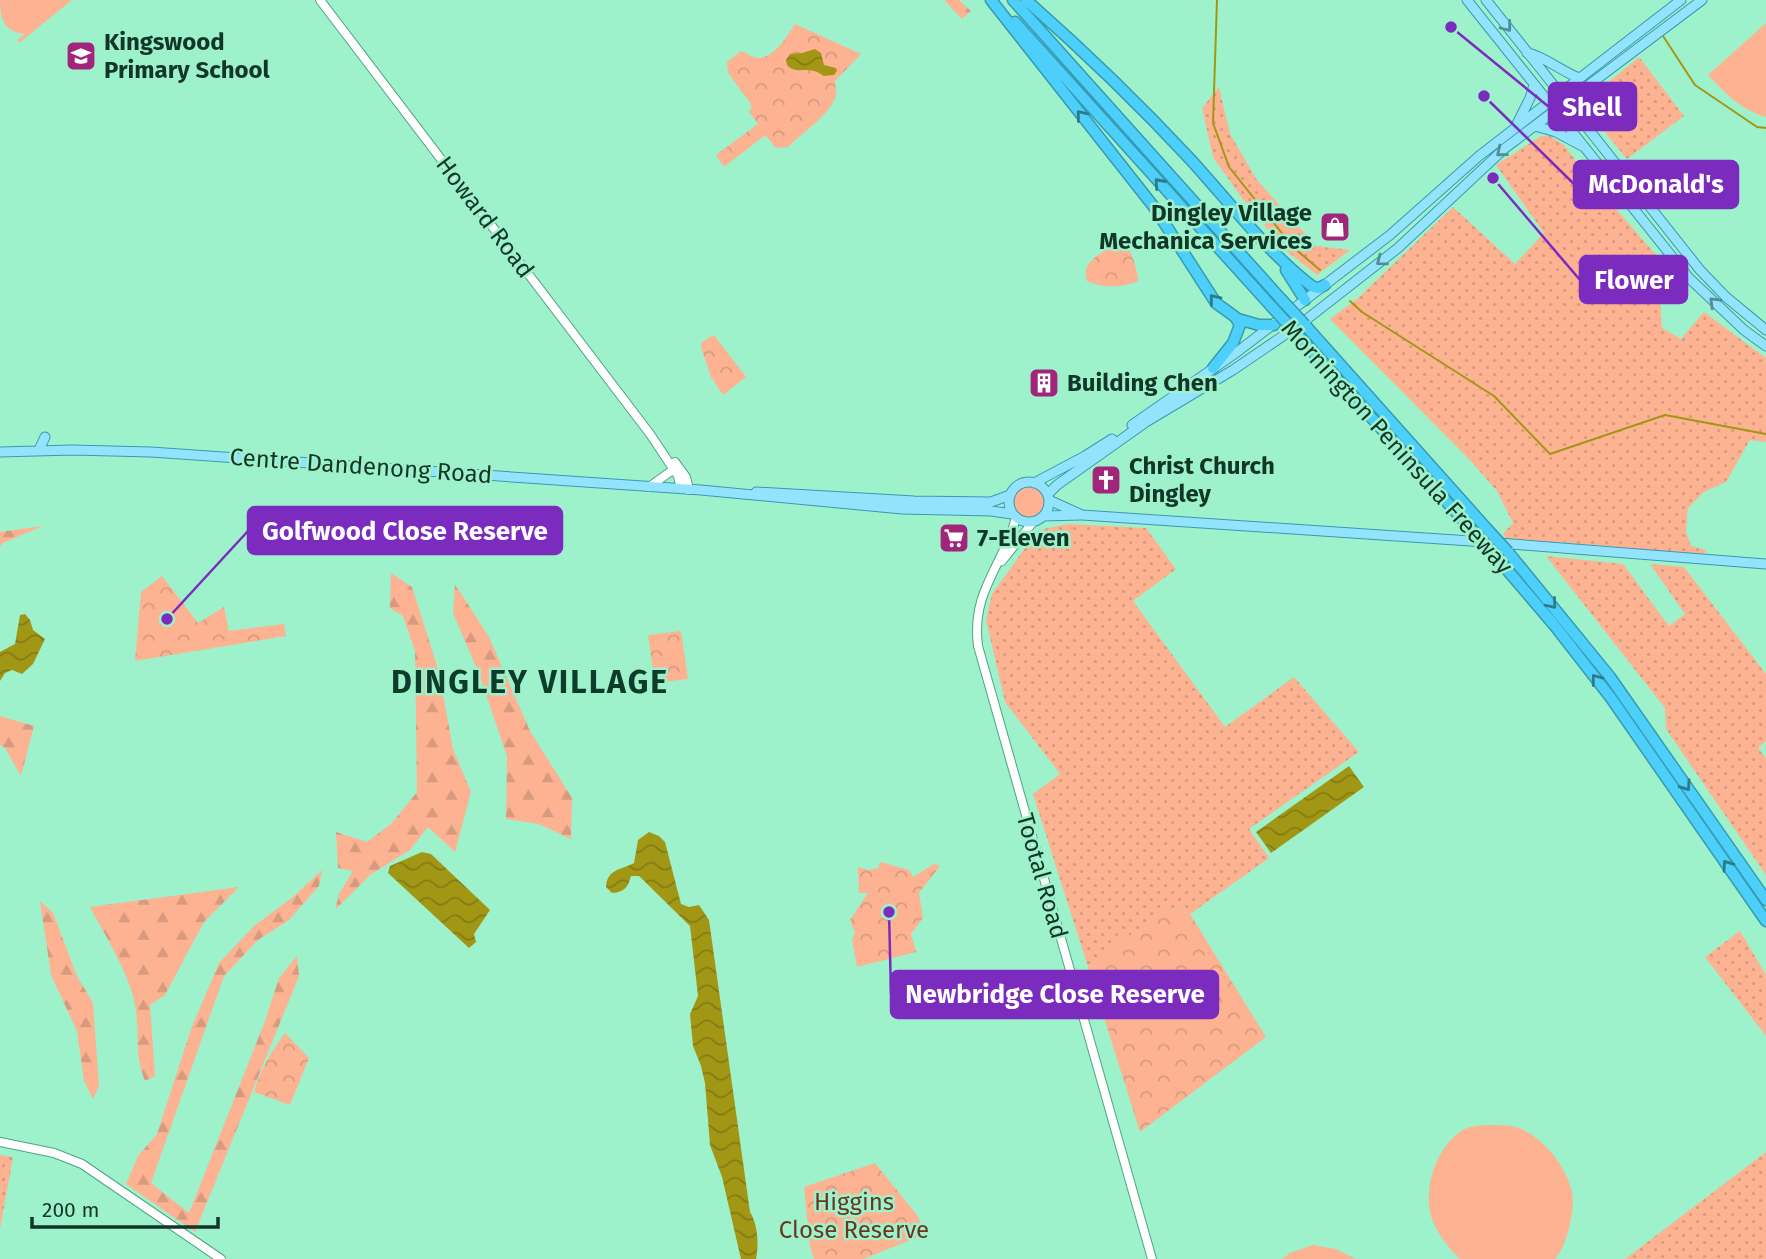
<svg xmlns="http://www.w3.org/2000/svg" width="1766" height="1259" viewBox="0 0 1766 1259" font-family="'Fira Sans',sans-serif">
<defs>
<pattern id="grass-dots" width="8" height="8" patternUnits="userSpaceOnUse" patternTransform="scale(1.75)"><rect width="8" height="8" fill="#fdb292"/><path d="M2 2h.1M6 6h.1" fill="none" stroke="#d89a7e" stroke-width="1.8" stroke-linecap="round"/></pattern>
<pattern id="forest-firs" width="22" height="20" patternUnits="userSpaceOnUse" patternTransform="scale(1.75)"><rect width="22" height="20" fill="#fdb292"/><path d="M5 1l3.5 6h-7zM16 11l3.5 6h-7z" fill="#d89a7e"/></pattern>
<pattern id="park-crowns" width="20" height="18" patternUnits="userSpaceOnUse" patternTransform="scale(1.75)"><rect width="20" height="18" fill="#fdb292"/><path d="M2 6a3 3 0 1 1 6 0M12 15a3 3 0 1 1 6 0" fill="none" stroke="#d89a7e"/></pattern>
<pattern id="water-waves" width="16" height="10" patternUnits="userSpaceOnUse" patternTransform="scale(1.75)"><rect width="16" height="10" fill="#a29715"/><path d="M0 5q4-4 8 0t8 0" fill="none" stroke="#837c13"/></pattern>
</defs>
<rect width="100%" height="100%" fill="#9ef2cb"/>
<path fill="url(#grass-dots)" d="M1639,57L1684,116L1627,159L1595,120L1588,103L1598,91Z
M1219,87L1230,134L1257,180L1316,246L1350,250L1317,275L1285,250L1242,198L1213,157L1202,108Z
M1541,136H1550L1564,145L1589,178L1657,256L1662,328L1681,339L1704,312L1766,358V442L1750,440L1726,482L1704,492L1688,508L1686,531L1691,546L1706,550L1704,555L1560,542H1509L1503,534L1513,523L1497,491L1469,459L1330,319L1357,299L1453,207L1515,264L1544,233L1496,165Z
M1068,524L1146,528L1176,569L1133,601L1225,727L1294,677L1359,752L1249,829L1269,858L1190,914L1168,907L1088,967L1033,794L1060,774L1005,702L986,620L992,594L1030,541L1044,529Z
M1546,556L1623,564L1669,626L1685,614L1650,564L1684,567L1766,674V741L1758,748L1766,758V875L1666,729L1665,708Z
M1740,931L1766,975V1036L1705,957Z
M1766,1152V1259H1625Z
M0,1155L13,1157L0,1229Z"/>
<path fill="url(#forest-firs)" d="M944,0H959L971,11L962,19Z
M43,526L3,543L0,546V532Z
M391,573L412,587L439,672L453,749L471,792L455,852L428,827L410,850L370,875L335,910L339,894L353,871L338,868L336,832L367,842L392,823L417,792L415,651L403,616L390,608Z
M455,584L489,637L530,731L572,798L571,839L539,824L506,819L507,756L479,674L453,613Z
M0,716L34,726L21,776L5,748L0,745Z
M322,870L319,886L289,920L258,940L224,976L151,1183L189,1213L265,1021L279,978L297,956L299,976L195,1232L126,1184L138,1156L157,1134L191,1029L219,963L254,926L293,897Z
M239,887L204,922L165,995L150,1005L155,1076L145,1081C134,1053 140,1038 136,1011C132,978 106,937 90,907Z
M40,901L53,913L77,976L93,1003L99,1086L93,1099L84,1081L77,1031L51,975Z"/>
<path fill="url(#park-crowns)" d="M795,24L861,54L835,81C835,86 837,93 835,98C830,114 801,134 788,147L776,148L767,137L764,136L724,167L716,155L758,124L749,112L752,107L750,103L728,73L727,62L741,51C746,53 752,57 757,58C774,59 787,36 795,24Z
M1123,239C1129,244 1139,274 1138,281C1124,288 1101,288 1087,281C1081,264 1096,257 1108,248C1114,244 1116,241 1123,239Z
M714,335L746,377L723,395L711,377L701,347L702,342Z
M162,576L198,623L224,607L229,631L284,624L286,636L135,661L141,592Z
M681,631L688,679L655,683L648,635Z
M881,862L909,870L913,877L934,864L940,866L919,893L923,918L911,934L916,952L857,967L852,940L855,933L850,920L868,893H859L858,867L869,870L878,868Z
M1168,907L1190,914L1266,1037L1140,1132L1088,967Z
M285,1033L309,1058L290,1105L254,1092C260,1070 271,1052 285,1033Z
M875,1163L917,1215L926,1234L863,1259H814L810,1247L804,1187Z"/>
<path fill="#fdb292" d="M0,0H72L19,43L17,40L25,34C4,32 0,19 0,0Z
M1766,23V117C1742,111 1724,92 1708,75Z
M1012 502a17 17 0 1 1 34 0a17 17 0 1 1-34 0Z
M1490,1125C1497,1125 1505,1125 1512,1126C1540,1132 1566,1165 1572,1192C1574,1202 1572,1214 1570,1224C1567,1236 1563,1250 1555,1259H1460C1449,1249 1437,1233 1432,1219C1422,1190 1436,1146 1463,1130C1470,1126 1482,1125 1490,1125Z
M1313,1245L1336,1249L1356,1259H1282L1290,1253Z"/>
<path fill="url(#water-waves)" d="M815,49L821,53L824,65L836,68L837,71L834,75L824,76C808,64 797,76 787,65L786,60L790,54L802,53Z
M25,614L30,620L33,630L45,639L33,664L22,674L12,670L5,673L0,681V652L15,644L20,615Z
M1349,766L1364,787L1271,853L1256,832Z
M649,832L659,836L665,842L681,904L689,907L699,905L709,920L750,1212C758,1225 759,1244 756,1259H741L722,1177L710,1145L705,1083L701,1066L693,1046L690,1014L698,996L690,926L639,876H631C628,887 625,892 612,893L606,887C607,869 621,870 634,863L638,840Z
M422,852L431,854L490,910L474,934L476,942L469,948L388,873L390,866Z"/>
<g fill="none" stroke-linecap="round" stroke-linejoin="round">
<path stroke="#a29715" stroke-width="2" d="M1217,0L1213,123L1229,167L1293,247L1320,270
M1663,36L1695,85L1757,127L1766,128
M1350,301L1362,312L1494,396L1550,454L1665,415L1766,434"/>
<g stroke="#50a380" stroke-width="10">
<path id="secondary" d="M320,0L650,434L678,476L681,489
M675,462L686,477L689,490
M649,487L674,469
M1016,518C1003,566 971,591 978,646L1152,1259
M1002,561L1033,522
M0,1142L54,1153L82,1164L221,1259"/>
</g>
<g stroke="#389ab1" stroke-width="11">
<path id="primary" d="M1467,0L1689,278L1744,330L1766,346
M1486,0L1700,270L1726,297L1766,330
M1527,53C1544,56 1561,71 1579,78
M1535,126L1556,132L1582,146
M1515,128L1530,98L1534,85
M1132,425L1237,352L1390,235L1479,156L1681,0
M39,450L45,437
M0,452L72,450L151,452L701,490L902,509L991,511L1012,514
M1009 502a20 20 0 1 1 40 0a20 20 0 1 1-40 0Z
M1034,483L1085,456L1112,439
M756,492L914,501L991,502L1010,495
M1048,494L1057,485L1146,422L1233,370L1302,323L1398,248L1504,149L1702,0
M1049,500L1082,515L1485,542
M1043,516L1081,515
M1499,543L1766,564"/>
</g>
<g stroke="#389ab1" stroke-width="13">
<path id="highway" d="M991,0L1154,207L1216,303L1238,319L1259,325H1274
M1013,0L1280,298
M1026,0C1084,51 1139,104 1191,160C1230,203 1267,252 1313,287L1319,288L1325,285
M1015,22L1271,306
M1286,270L1305,300
M1305,325L1487,529
M1295,332L1470,528
M1213,368L1233,343L1240,325L1236,318
M1491,551L1555,626L1611,698L1766,921
M1508,552L1610,677L1766,900"/>
</g>
<use href="#secondary" stroke="#fff" stroke-width="8"/>
<use href="#primary" stroke="#94e3fd" stroke-width="9"/>
<use href="#highway" stroke="#4cd0fb" stroke-width="10"/>
<g stroke="#389ab1" stroke-width="13" stroke-linecap="butt">
<path id="highway-bridge" d="M1280,298L1305,325
M1271,306L1295,332
M1470,528L1491,551
M1487,529L1508,552"/>
</g>
<use href="#highway-bridge" stroke="#4cd0fb" stroke-width="10"/>
</g>
<defs><path id="oneway-chevron" d="M-2-3.5L2.5 0L-2 3.5" fill="none" stroke-width="1.6" stroke-linecap="round" stroke-linejoin="round" transform="scale(1.75)"/></defs>
<g stroke="#538c92">
<use href="#oneway-chevron" transform="translate(1507 27) rotate(52)"/>
<use href="#oneway-chevron" transform="translate(1501 152) rotate(141)"/>
<use href="#oneway-chevron" transform="translate(1381 261) rotate(143)"/>
<use href="#oneway-chevron" transform="translate(1714 302) rotate(-136)"/>
</g>
<g stroke="#2c7b86">
<use href="#oneway-chevron" transform="translate(1081 115) rotate(-129)"/>
<use href="#oneway-chevron" transform="translate(1159 183) rotate(-132)"/>
<use href="#oneway-chevron" transform="translate(1214 299) rotate(-129)"/>
<use href="#oneway-chevron" transform="translate(1552 604) rotate(50)"/>
<use href="#oneway-chevron" transform="translate(1596 679) rotate(-127)"/>
<use href="#oneway-chevron" transform="translate(1686 786) rotate(55)"/>
<use href="#oneway-chevron" transform="translate(1727 865) rotate(-125)"/>
</g>
<defs>
<g id="school-square" transform="scale(1.575)"><rect x="-9" y="-9" width="18" height="18" rx="4" fill="#a1257a" stroke="#9ef2cb"/><path d="M0-5L7-2L0 1L-7-2ZM-4 1L0 2.5L4 1V4Q0 6-4 4Z" fill="#fff"/></g>
<g id="shop-square" transform="scale(1.575)"><rect x="-9" y="-9" width="18" height="18" rx="4" fill="#a1257a" stroke="#9ef2cb"/><path d="M-5-2.5h2.3a2.7 3.5 0 0 1 5.4 0H5L5.5 6h-11ZM-1.5-2.5h3a1.5 2.3 0 0 0-3 0Z" fill="#fff"/></g>
<g id="building-square" transform="scale(1.575)"><rect x="-9" y="-9" width="18" height="18" rx="4" fill="#a1257a" stroke="#9ef2cb"/><path d="M-4-6H4V6H1V3H-1V6H-4ZM-2.5-4.3h1.7v1.8h-1.7ZM.8-4.3h1.7v1.8H.8ZM-2.5-1h1.7V.8h-1.7ZM.8-1h1.7V.8H.8Z" fill="#fff"/></g>
<g id="church-square" transform="scale(1.575)"><rect x="-9" y="-9" width="18" height="18" rx="4" fill="#a1257a" stroke="#9ef2cb"/><path d="M-1.2-6h2.4v3.5h3.3v2.4h-3.3V6h-2.4V-.1h-3.3v-2.4h3.3Z" fill="#fff"/></g>
<g id="supermarket-square" transform="scale(1.575)"><rect x="-9" y="-9" width="18" height="18" rx="4" fill="#a1257a" stroke="#9ef2cb"/><path d="M-6-5.5h2.5l.6 2H6L4.5 2H-2.5L-4.4-4H-6ZM-1.5 3.2a1.3 1.3 0 1 0 .1 0ZM3 3.2a1.3 1.3 0 1 0 .1 0Z" fill="#fff"/></g>
</defs>
<g fill-rule="evenodd">
<use href="#school-square" x="81" y="56"/>
<use href="#shop-square" x="1335" y="227"/>
<use href="#building-square" x="1044" y="383"/>
<use href="#church-square" x="1106" y="480"/>
<use href="#supermarket-square" x="954" y="538"/>
</g>
<g text-anchor="middle" stroke-width="5" stroke-linejoin="round" paint-order="stroke">
<g font-size="24" font-weight="bold" fill="#123627" stroke="#9ef2cb" text-anchor="start">
<text x="104" y="50">Kingswood<tspan x="104" dy="28">Primary School</tspan></text>
<text x="1312" y="221" text-anchor="end">Dingley Village<tspan x="1312" dy="28">Mechanica Services</tspan></text>
<text x="1067" y="391">Building Chen</text>
<text x="1129" y="474">Christ Church<tspan x="1129" dy="28">Dingley</tspan></text>
<text x="977" y="546">7-Eleven</text>
</g>
<g font-size="24" fill="#123627" stroke="#9ef2cb">
<text transform="translate(485 217) rotate(53)" y="8">Howard Road</text>
<text transform="translate(1397 447) rotate(48)" y="8">Mornington Peninsula Freeway</text>
<text transform="translate(361 466) rotate(4)" y="8">Centre Dandenong Road</text>
<text transform="translate(1042 876) rotate(74)" y="8">Tootal Road</text>
</g>
<g font-size="24" fill="#693720" stroke="#9ef2cb">
<text x="854" y="1210">Higgins<tspan x="854" dy="28">Close Reserve</tspan></text>
</g>
<g font-size="32" font-weight="bold" letter-spacing="2" fill="#0e3c2b" stroke="#9ef2cb">
<text x="530" y="693">DINGLEY VILLAGE</text>
</g>
</g>
<path fill="none" stroke="#7b2cbf" stroke-width="2.5" d="M1451 27L1549 107M1484 96L1574 184M1493 178L1580 280M167 619L248 531M889 912L891 994"/>
<g fill="#7b2cbf" stroke="#9ef2cb" stroke-width="2.5">
<circle cx="1451" cy="27" r="7"/>
<circle cx="1484" cy="96" r="7"/>
<circle cx="1493" cy="178" r="7"/>
<circle cx="167" cy="619" r="7"/>
<circle cx="889" cy="912" r="7"/>
</g>
<g fill="#7b2cbf" stroke="#7b2cbf" stroke-width="2.5">
<rect x="1549" y="83" width="87" height="47" rx="7"/>
<rect x="1574" y="161" width="164" height="47" rx="7"/>
<rect x="1580" y="256" width="107" height="47" rx="7"/>
<rect x="248" y="507" width="314" height="47" rx="7"/>
<rect x="891" y="971" width="327" height="47" rx="7"/>
</g>
<g font-size="26" text-anchor="middle" font-weight="bold" fill="#fff">
<text x="1592" y="116">Shell</text>
<text x="1656" y="193">McDonald's</text>
<text x="1634" y="289">Flower</text>
<text x="405" y="540">Golfwood Close Reserve</text>
<text x="1055" y="1003">Newbridge Close Reserve</text>
</g>
<path d="M32 1217v10h186v-10" fill="none" stroke="#123627" stroke-width="3.5"/>
<text x="42" y="1217" font-size="21" fill="#123627" stroke="#9ef2cb" stroke-width="5" paint-order="stroke">200 m</text>
</svg>
